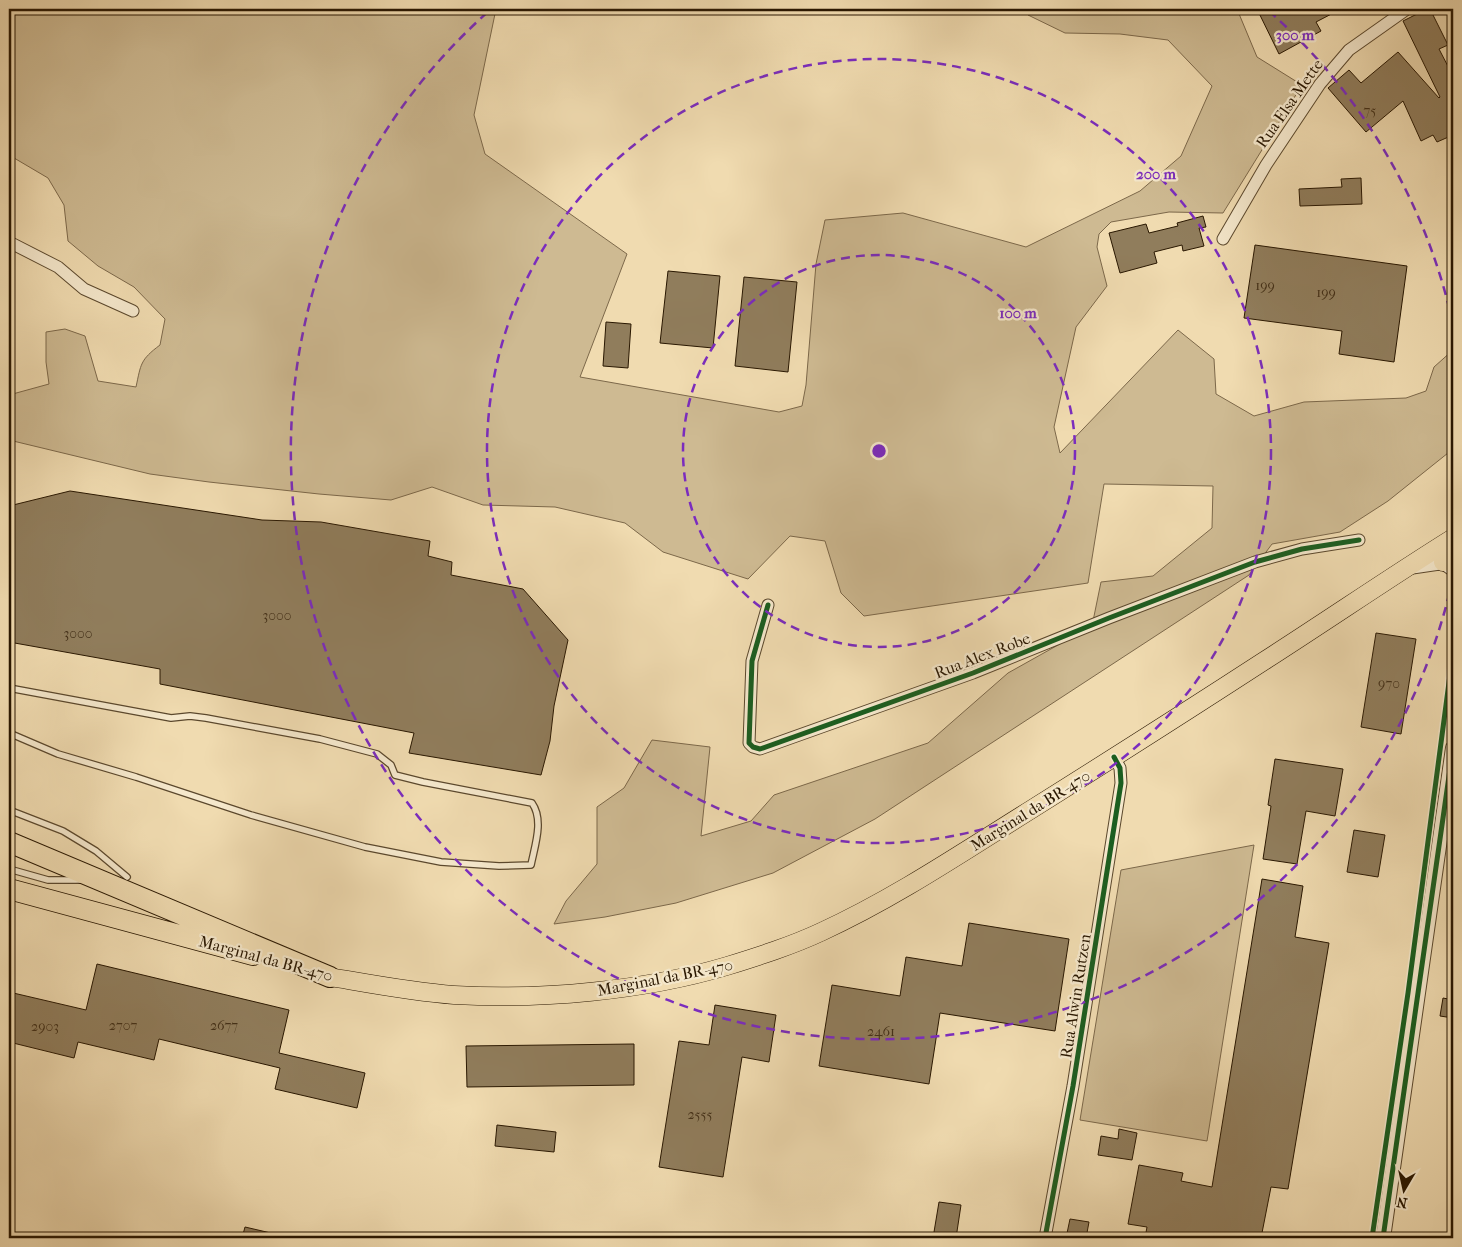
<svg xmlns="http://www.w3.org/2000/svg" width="1462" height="1247" viewBox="0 0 1462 1247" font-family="'IM FELL French Canon',serif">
<rect width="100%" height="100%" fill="#f0dbb0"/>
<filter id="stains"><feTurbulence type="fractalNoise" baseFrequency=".004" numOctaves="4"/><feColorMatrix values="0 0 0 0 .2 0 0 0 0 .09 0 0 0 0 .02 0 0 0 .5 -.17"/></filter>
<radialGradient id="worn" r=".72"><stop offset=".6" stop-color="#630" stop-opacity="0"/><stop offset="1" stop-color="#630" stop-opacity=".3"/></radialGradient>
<path fill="#ceba92" stroke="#7c684a" d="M9,9H496L474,115L485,154L627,254L580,377L779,412L802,406L806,385L816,264L825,220L903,213L1026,247L1140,191L1181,156L1212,86L1168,40L1120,34L1065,33L1028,15L1024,9H1237L1257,57L1302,85L1223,213L1169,212L1111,222L1099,234L1097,247L1107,286L1076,327L1054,427L1060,453L1178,330L1214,359L1216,394L1254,416L1304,402L1406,398L1426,391L1434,367L1453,350V449L1388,501L1340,532L1272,544L1249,575L875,819L773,873L676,903L605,917L554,924L566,901L597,864V807L624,788L652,740L710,747L701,836L751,821L774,795L928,743L1008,673L1092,626L1101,582L1153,576L1212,528L1213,486L1104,484L1088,583L864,616L841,593L825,541L790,536L748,579L663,552L625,523L555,507L483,505L432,487L391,500L319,494L209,482L150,474L9,440V395L49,384L46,362V332L65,329L85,336L98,381L136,387C141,364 140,360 160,345L165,319L134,287L98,266L68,241L64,205L48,178L9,155Z
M1254,845L1207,1141L1080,1120L1121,870Z"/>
<path fill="#907d5c" stroke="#291701" d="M1257,9H1341L1316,22L1321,31L1279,54Z
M1427,9H1430L1448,45L1439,49L1453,76V135L1437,142L1433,135L1421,141L1403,101L1366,132L1328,88L1349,70L1361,83L1398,52L1439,98L1440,97L1403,21Z
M1361,178L1362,204L1300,206L1299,189L1342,187L1341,179Z
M1203,216L1206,227L1199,228L1204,246L1183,251L1182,245L1154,252L1157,263L1120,273L1109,233L1146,224L1149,233L1178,226L1177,223Z
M1255,245L1407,266L1394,362L1339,354L1342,331L1244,318Z
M668,271L720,276L713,348L660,343Z
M744,277L797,282L788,372L735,366Z
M606,322L631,324L628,368L603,366Z
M70,491L262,520L321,522L430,541L428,556L452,562L451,575L523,589L568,640L554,706L550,741L541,775L409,753L414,733L160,684V669L9,642V506Z
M1376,633L1416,639L1401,734L1361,727Z
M1275,759L1343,769L1335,816L1306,811L1297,864L1263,859L1271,806L1268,805Z
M1354,830L1385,835L1378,877L1347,872Z
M1262,879L1303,886L1295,937L1329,943L1288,1189L1271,1187L1261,1238H1145L1147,1227L1128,1224L1139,1165L1183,1173L1181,1181L1212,1187Z
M969,923L1069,939L1055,1031L940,1013L929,1084L819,1066L832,985L900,996L906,957L962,966Z
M97,964L289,1010L279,1053L365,1073L357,1108L275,1089L280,1068L159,1039L154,1060L78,1042L74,1058L9,1042V992L86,1010Z
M1443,998L1453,1000V1018L1440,1016Z
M715,1005L776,1015L769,1062L742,1057L723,1177L659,1167L679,1041L709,1045Z
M634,1044V1085L467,1087L466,1046Z
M497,1125L556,1132L554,1152L495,1146Z
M1119,1129L1137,1133L1132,1160L1098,1155L1101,1136L1118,1139Z
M939,1202L961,1205L956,1238H933Z
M1070,1219L1089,1222L1086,1238H1066Z
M245,1227L275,1234V1238H242Z"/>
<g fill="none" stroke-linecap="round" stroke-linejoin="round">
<g stroke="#5b482d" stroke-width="8">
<path id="service" d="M9,688L171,718L190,716L206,718L320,739L377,754L391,765L395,775L423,782L532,803C544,820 535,845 531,865L499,866L441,862L365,847L251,815L136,777L58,754L9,733
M9,810L63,831L96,851L127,877
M9,869L48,880H83"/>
</g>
<g stroke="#5b482d" stroke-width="13">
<path id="minor" d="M1223,239L1266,165L1320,84L1349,50L1407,9
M9,242L58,267L84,289L133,311
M768,605L752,661L749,743L753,747L760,749L973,673L1109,618L1255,562L1302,549L1359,540
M1045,1238L1073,1086L1121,783L1120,768L1114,757"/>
</g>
<g stroke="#5b482d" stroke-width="16">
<path id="tertiary" d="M1409,567L1443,562L1453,569
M1383,1238L1453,748"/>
</g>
<g stroke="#291701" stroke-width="19">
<path id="trunk" d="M1443,562L1453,560
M330,977C371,984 412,992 454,995C541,1000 643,991 727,966C759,956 791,946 821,932C895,898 963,852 1032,809C1110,760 1187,711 1264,661C1328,620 1389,578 1453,538"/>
</g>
<g stroke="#291701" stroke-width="22">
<path id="motorway" d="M9,842L330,977
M9,889L253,955"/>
</g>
<use href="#service" stroke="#f5e8cc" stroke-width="5.5"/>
<use href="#minor" stroke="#f5e8cc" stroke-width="11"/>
<use href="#tertiary" stroke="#f5e8cc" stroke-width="14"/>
<use href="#trunk" stroke="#f0dbb0" stroke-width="18"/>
<use href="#motorway" stroke="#f0dbb0" stroke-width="20"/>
<g stroke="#f5e8cc" stroke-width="8">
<path id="cycleway" d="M768,605L752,661L749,743L753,747L760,749L973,673L1109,618L1255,562L1302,549L1359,540
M1045,1238L1073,1086L1121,783L1120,768L1114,757
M1372,1238L1408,993L1453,652
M1383,1238L1453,748"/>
</g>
<use href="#cycleway" stroke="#1b5e20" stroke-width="5"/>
</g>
<g fill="none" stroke="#7b2cbf" stroke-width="2.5" stroke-dasharray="9 6">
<circle cx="879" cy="451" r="196"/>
<circle cx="879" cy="451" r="392"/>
<path d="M1453 578A588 588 0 1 1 489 11M1269 11A588 588 0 0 1 1453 324"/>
</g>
<g text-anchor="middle" stroke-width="4.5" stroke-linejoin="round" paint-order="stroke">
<g font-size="14" fill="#433018">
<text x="1370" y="115">75</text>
<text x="1265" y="290">199</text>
<text x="1326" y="297">199</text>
<text x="277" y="620">3000</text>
<text x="78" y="638">3000</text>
<text x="1389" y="688">970</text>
<text x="123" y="1030">2707</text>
<text x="224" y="1030">2677</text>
<text x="45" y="1031">2903</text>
<text x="881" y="1036">2461</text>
<text x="700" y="1119">2555</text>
</g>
<g font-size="16" fill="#291701" stroke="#f5e8cc">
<text transform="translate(1289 103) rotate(-55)" y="6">Rua Elsa Mette</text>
<text transform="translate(982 655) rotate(-21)" y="6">Rua Alex Robe</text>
<text transform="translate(1030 810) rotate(-32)" y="6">Marginal da BR-470</text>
<text transform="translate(266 958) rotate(15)" y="6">Marginal da BR-470</text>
<text transform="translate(665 977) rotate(-11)" y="6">Marginal da BR-470</text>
<text transform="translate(1075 996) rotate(-81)" y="6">Rua Alwin Rutzen</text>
</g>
</g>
<circle cx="879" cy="451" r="8" fill="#7b2cbf" stroke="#f5e8cc" stroke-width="2.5"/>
<g font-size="15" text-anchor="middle" font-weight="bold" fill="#7b2cbf" stroke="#f5e8cc" stroke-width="4.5" stroke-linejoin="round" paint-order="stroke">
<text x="1295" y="40">300 m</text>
<text x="1156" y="179">200 m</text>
<text x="1018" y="318">100 m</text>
</g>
<rect width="1462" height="1247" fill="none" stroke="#f0dbb0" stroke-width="30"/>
<rect x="10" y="10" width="1442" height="1227" fill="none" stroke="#291701" stroke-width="2.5"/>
<rect x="15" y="15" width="1432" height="1217" fill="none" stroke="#291701"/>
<g transform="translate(1404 1190) rotate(189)" stroke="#f5e8cc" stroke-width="4" paint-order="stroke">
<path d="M0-4L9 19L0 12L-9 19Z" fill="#291701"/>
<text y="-8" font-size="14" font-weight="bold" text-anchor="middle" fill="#291701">N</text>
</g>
<rect width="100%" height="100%" filter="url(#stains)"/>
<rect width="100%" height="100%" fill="url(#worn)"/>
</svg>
